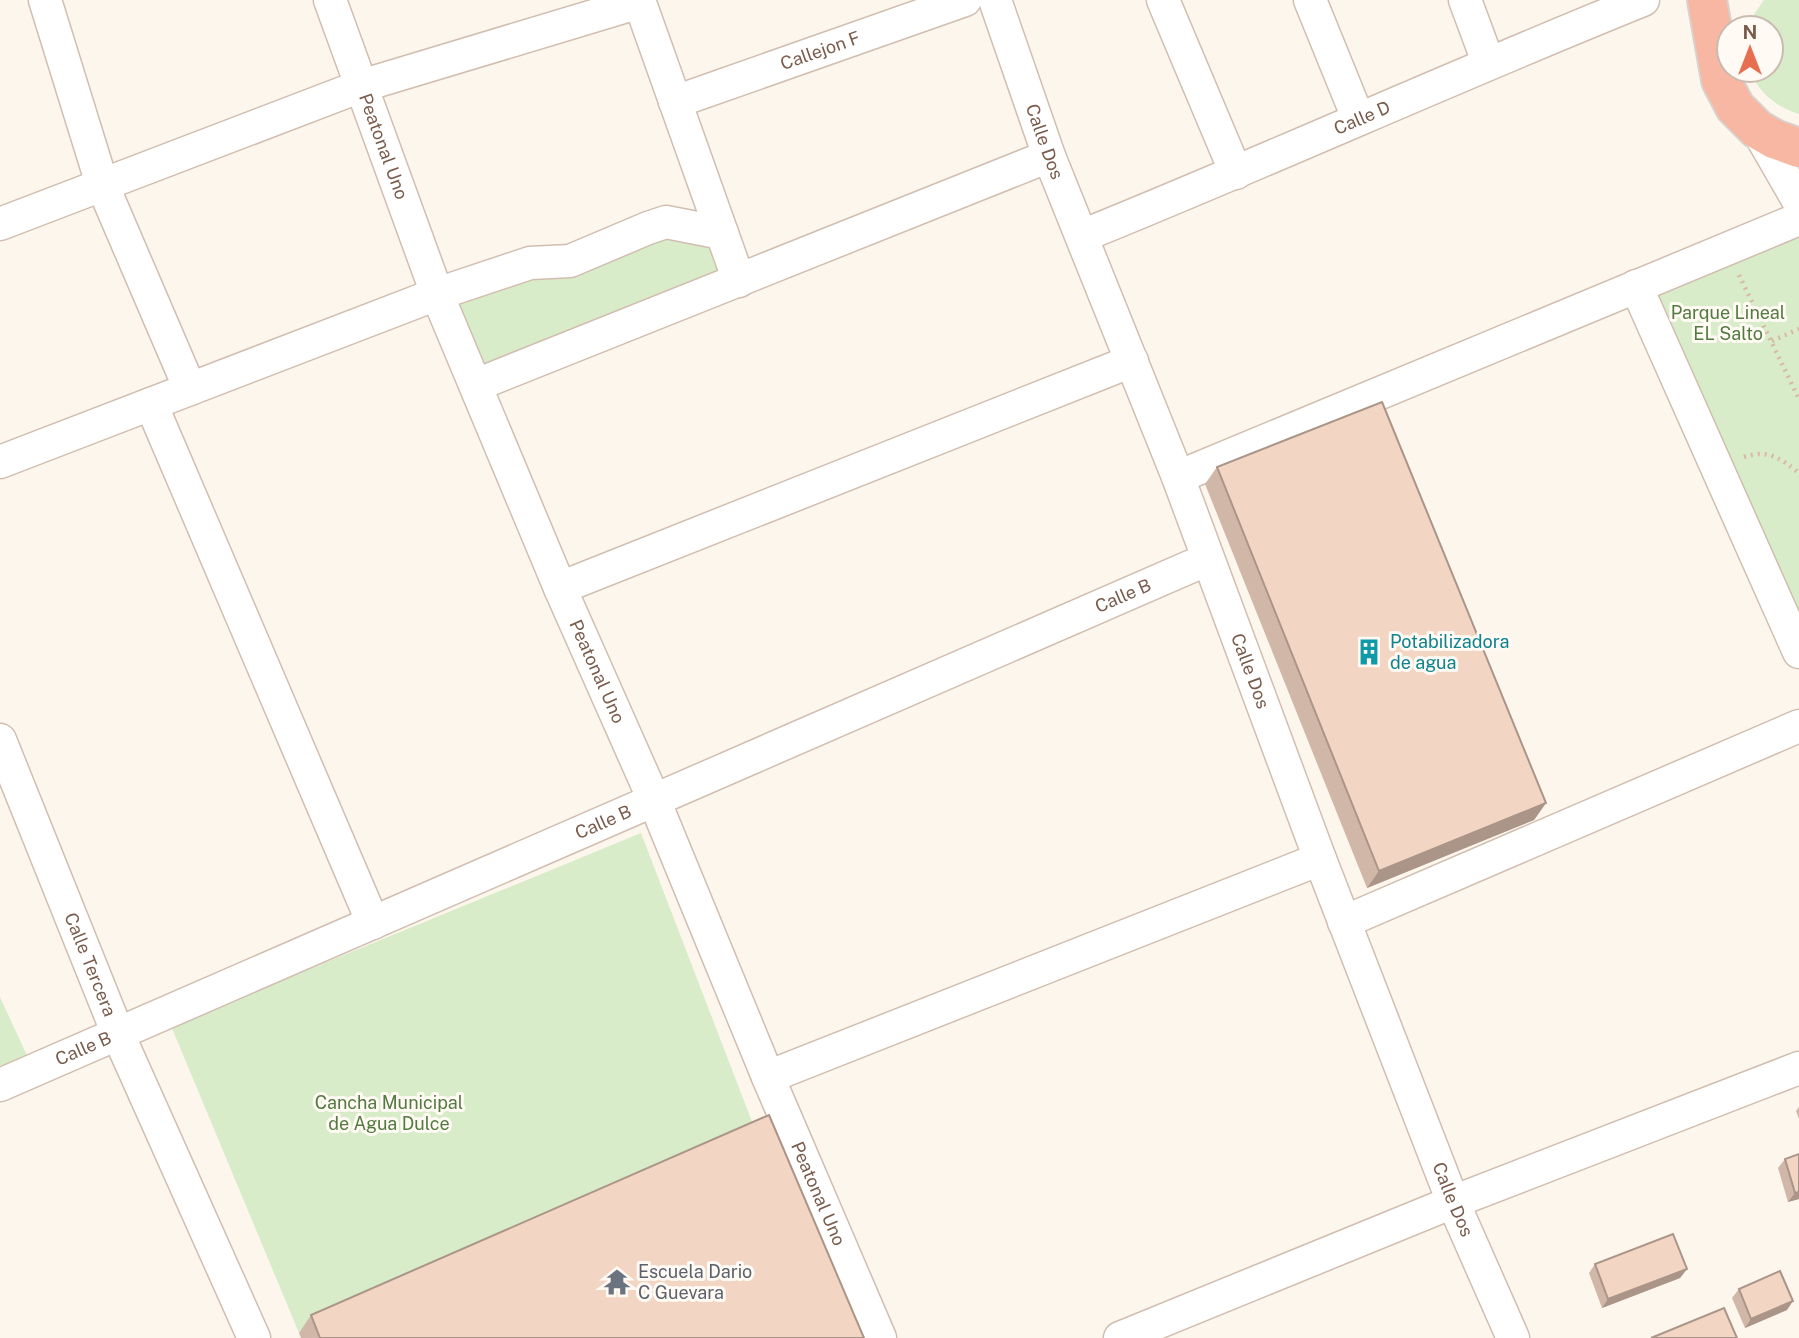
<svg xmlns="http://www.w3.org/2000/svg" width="1799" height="1338" viewBox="0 0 1799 1338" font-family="'Public Sans',sans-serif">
<rect width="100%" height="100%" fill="#fdf6ec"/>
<path fill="#d8ecc9" d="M1764,0H1799V114C1774,106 1760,93 1749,70H1771V28H1748L1754,14Z
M1799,219V652L1636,286Z
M647,233L718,236L732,278L479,377L444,297Z
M641,833L756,1132L299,1333L166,1014L225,1004Z
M0,997L30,1062L0,1076Z"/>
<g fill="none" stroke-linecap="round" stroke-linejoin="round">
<g stroke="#d1beb0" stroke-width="35">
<g id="minor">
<path d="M45,0L102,184L190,389"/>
<path id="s1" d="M330,0L437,294L560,588L654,800L768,1077L880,1338"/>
<path d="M639,0L739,281"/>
<path id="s2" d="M995,0L1049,156L1178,477L1320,859L1453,1202L1513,1338"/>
<path d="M1163,0L1236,173"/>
<path d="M1310,0L1358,118"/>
<path d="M1465,0L1488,62"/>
<path id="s3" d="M675,102L965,0"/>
<path d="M1757,129L1799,202"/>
<path d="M0,224L361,86L640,2"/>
<path id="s4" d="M1082,236C1270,160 1454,76 1643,0"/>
<path d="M1636,286L1799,652"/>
<path d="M476,385L1049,156"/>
<path d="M151,404L373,923"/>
<path d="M0,462L437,294L530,263L570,261L648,228L666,222L722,233"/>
<path d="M1178,477L1799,219"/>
<path d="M560,588L1132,361"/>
<path id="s5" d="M0,740L118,1034L254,1338"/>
<path d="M1344,922L1799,726"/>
<path d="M768,1077L1320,859"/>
<path id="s6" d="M0,1085L1208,559"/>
<path d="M1120,1338L1453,1202L1799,1068"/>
</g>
</g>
<g stroke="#dad1cd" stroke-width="42">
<path id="highway" d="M1707,0L1721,80L1735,107L1757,129L1774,139L1799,148"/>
</g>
<path stroke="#d9b8a5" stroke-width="4.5" stroke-dasharray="2 5" stroke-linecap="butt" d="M1739,275L1799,399
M1772,341L1799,329
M1744,457C1768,449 1780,458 1799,473"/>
<use href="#minor" stroke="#fff" stroke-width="32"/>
<use href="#highway" stroke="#f7b7a3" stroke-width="38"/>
</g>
<path fill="#d1b7a8" d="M1217,467L1546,803L1534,820L1367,888L1205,484Z
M1799,1107V1119L1796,1111Z
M1785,1159L1799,1199L1788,1202L1778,1168Z
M1595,1264L1687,1269L1680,1278L1602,1308L1589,1273Z
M1739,1289L1787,1310L1745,1328L1732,1298Z
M311,1315L864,1338H301L299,1333Z"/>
<path fill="#aa9588" d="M1546,803L1534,820L1367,888L1379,871Z
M1799,1192V1199L1788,1202L1795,1193Z
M1687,1269L1680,1278L1602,1308L1608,1299Z
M1793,1301L1787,1310L1745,1328L1751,1319Z"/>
<path fill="#f3d5c3" stroke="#aa9588" stroke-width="2" d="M1382,402L1546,803L1379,871L1217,467Z
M769,1115L864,1338H320L311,1315Z
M1799,1154V1192L1795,1193L1785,1159Z
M1673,1234L1687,1269L1608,1299L1595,1264Z
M1780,1271L1793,1301L1751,1319L1739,1289Z
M1724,1308L1737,1338H1651Z"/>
<defs>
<g id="building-bare" transform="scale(2.1)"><path d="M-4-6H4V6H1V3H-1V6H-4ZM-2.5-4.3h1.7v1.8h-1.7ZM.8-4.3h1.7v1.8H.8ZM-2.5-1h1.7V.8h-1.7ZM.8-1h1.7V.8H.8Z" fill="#0f9aa8" stroke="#fffaf3" stroke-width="2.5" paint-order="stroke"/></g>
<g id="temple-bare" transform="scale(2.1)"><path d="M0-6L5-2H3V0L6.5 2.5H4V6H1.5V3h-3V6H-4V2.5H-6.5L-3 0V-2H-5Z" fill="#6b7280" stroke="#fffaf3" stroke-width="2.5" paint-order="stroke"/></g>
</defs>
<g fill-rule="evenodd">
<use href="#building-bare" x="1369" y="652"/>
<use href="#temple-bare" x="617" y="1282"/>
</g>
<g text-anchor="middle" stroke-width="6" stroke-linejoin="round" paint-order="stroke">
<g font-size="18" fill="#7a5c4d" stroke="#fffaf3">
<text dy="6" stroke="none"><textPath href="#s3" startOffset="154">Callejon F</textPath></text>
<text dy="6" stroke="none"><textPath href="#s4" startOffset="304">Calle D</textPath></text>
<text dy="6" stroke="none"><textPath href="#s2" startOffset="150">Calle Dos</textPath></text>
<text dy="6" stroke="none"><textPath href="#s1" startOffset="156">Peatonal Uno</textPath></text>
<text dy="6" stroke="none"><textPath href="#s6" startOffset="1225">Calle B</textPath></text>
<text dy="6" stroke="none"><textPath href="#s2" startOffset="718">Calle Dos</textPath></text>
<text dy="6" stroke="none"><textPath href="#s1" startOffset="723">Peatonal Uno</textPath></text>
<text dy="6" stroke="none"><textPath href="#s6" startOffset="658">Calle B</textPath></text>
<text dy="6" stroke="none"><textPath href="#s5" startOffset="242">Calle Tercera</textPath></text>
<text dy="6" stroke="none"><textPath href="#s6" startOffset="91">Calle B</textPath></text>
<text dy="6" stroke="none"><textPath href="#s1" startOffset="1290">Peatonal Uno</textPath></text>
<text dy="6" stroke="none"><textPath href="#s2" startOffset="1284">Calle Dos</textPath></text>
</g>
<g font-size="18" fill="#537a41" stroke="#fffaf3">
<text x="1728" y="319">Parque Lineal<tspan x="1728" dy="21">EL Salto</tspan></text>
<text x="389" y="1109">Cancha Municipal<tspan x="389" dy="21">de Agua Dulce</tspan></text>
</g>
<g font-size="18" fill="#0d838f" stroke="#fffaf3" text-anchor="start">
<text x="1390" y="648">Potabilizadora<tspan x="1390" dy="21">de agua</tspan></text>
</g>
<g font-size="18" fill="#5b616d" stroke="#fffaf3" text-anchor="start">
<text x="638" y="1278">Escuela Dario<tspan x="638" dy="21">C Guevara</tspan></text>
</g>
</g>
<g transform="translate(1750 49)"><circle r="33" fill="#fffaf3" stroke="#cabbb1" stroke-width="2"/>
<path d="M0-5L12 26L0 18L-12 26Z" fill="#e76f51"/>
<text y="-10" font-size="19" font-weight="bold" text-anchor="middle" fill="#7a5c4d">N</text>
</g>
</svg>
